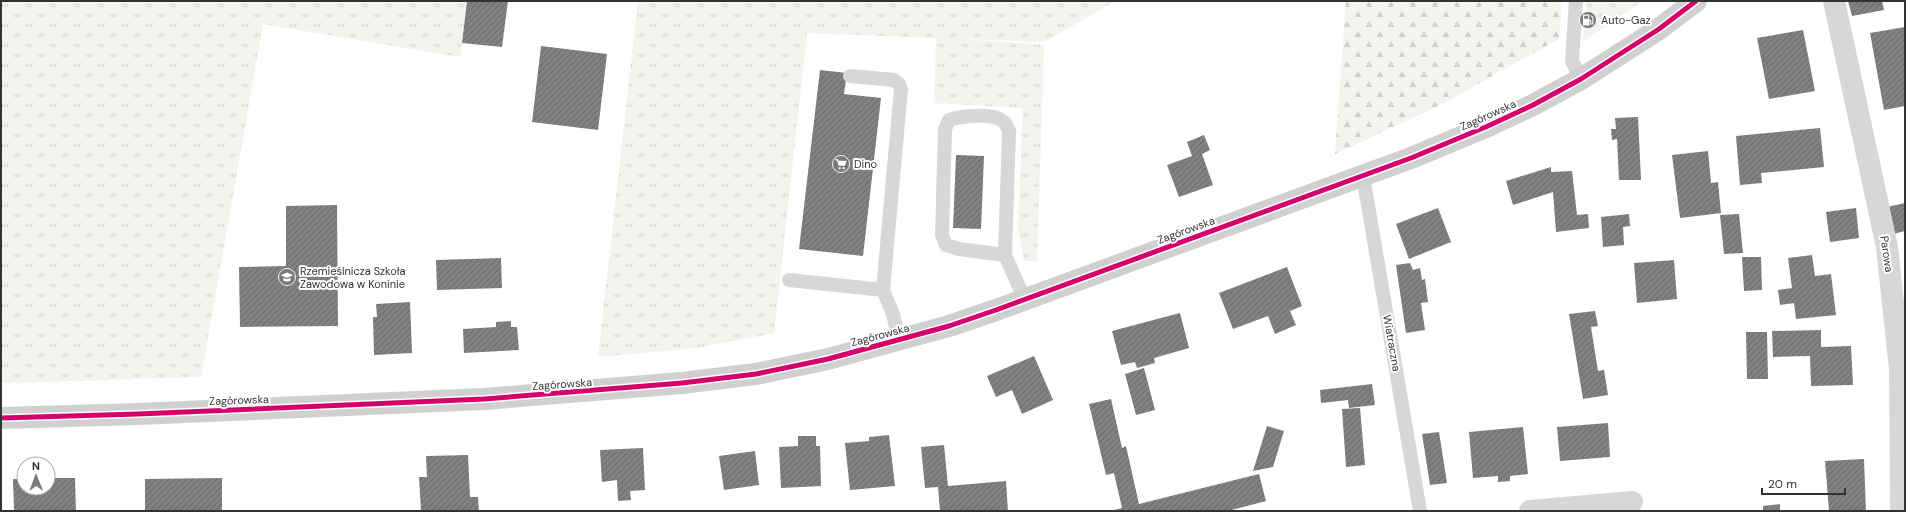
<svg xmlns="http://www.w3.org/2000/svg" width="1906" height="512" viewBox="0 0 1906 512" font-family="'DM Sans',sans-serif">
<defs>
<pattern id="grass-tufts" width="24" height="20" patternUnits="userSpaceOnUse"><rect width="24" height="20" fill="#f1f5ed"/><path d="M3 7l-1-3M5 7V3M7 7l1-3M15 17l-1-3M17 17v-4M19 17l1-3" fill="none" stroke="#cfd2cc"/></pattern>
<pattern id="forest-firs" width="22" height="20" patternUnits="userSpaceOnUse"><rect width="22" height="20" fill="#f1f5ed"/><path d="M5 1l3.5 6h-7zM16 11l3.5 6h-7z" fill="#cfd2cc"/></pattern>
<pattern id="building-hatch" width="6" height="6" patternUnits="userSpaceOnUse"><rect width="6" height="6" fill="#818181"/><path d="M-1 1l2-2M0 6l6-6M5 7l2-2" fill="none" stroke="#6a6a6a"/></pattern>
</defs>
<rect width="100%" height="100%" fill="#fff"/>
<path fill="url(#grass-tufts)" d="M1,1H467L460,57L263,24L201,377L9,383H1Z
M638,1H1115L1045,42L960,39L1044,45L1037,261H1024L1018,229L1023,108L934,103L936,38L807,33L774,333L697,348L598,357Z
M1587,1H1643L1583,41Z"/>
<path fill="url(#forest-firs)" d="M1346,1H1562L1559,39L1444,103L1335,154Z"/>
<path fill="url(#building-hatch)" d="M467,1H508L502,47L462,43Z
M1848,1H1882L1884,10L1852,16Z
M1905,27V106L1884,110L1870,33Z
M1803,30L1815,91L1769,99L1757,38Z
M541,46L607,54L598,130L532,122Z
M820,70L847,73L844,94L881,98L863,256L799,249Z
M1638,117L1641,180H1619L1617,139L1612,140L1611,129H1616L1615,118Z
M1820,128L1824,167L1761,173L1762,183L1740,185L1736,136Z
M1204,135L1210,150L1202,154L1213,185L1179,197L1167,165L1192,156L1187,142Z
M1708,151L1711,183L1718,182L1721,213L1680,218L1672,155Z
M956,155L984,156L981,229L953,228Z
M1551,167V172L1572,171L1577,215L1588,214L1589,228L1556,232L1553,192L1513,205L1506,181Z
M1905,203V231L1893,234L1887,207Z
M337,205L338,326L240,327L239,267L286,266V206Z
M1438,208L1451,242L1409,259L1396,224Z
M1856,208L1859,238L1830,242L1826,212Z
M1629,214L1630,226L1623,227L1624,245L1603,247L1601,217Z
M1739,214L1743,253L1724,254L1720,215Z
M1812,255L1815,276L1831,274L1836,315L1796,319L1794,303L1780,305L1778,290L1792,288L1788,258Z
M1742,257H1761L1762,290L1744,291Z
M501,258L502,288L437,290L436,260Z
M1674,260L1677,299L1637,303L1634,263Z
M1410,263L1413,270L1420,268L1422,280L1425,279L1428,302L1421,303L1425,330L1406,333L1396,265Z
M1287,267L1302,306L1290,311L1296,325L1275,334L1268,316L1233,329L1219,293Z
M410,302L412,353L374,355L373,317H377L376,304Z
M1595,311L1598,326L1591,327L1598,371L1604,370L1608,395L1583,399L1569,314Z
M1180,313L1189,348L1154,358L1155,363L1137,368L1135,362L1121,365L1112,331Z
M511,321V327H517L519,350L464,353L463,329L496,327V322Z
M1821,330V347L1851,346L1853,385L1811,386L1810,356L1773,357L1772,331Z
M1746,332H1767L1768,379H1747Z
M1034,356L1053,400L1022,414L1012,390L996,397L987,376Z
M1144,368L1155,410L1136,415L1125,374Z
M1372,384L1375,405L1349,408L1348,400L1321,403L1320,390Z
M1111,399L1122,448L1126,446L1139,504L1259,474L1266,501L1228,511H1110L1122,508L1114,473L1106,475L1089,404Z
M1360,408L1365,465L1346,467L1342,409Z
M1608,423L1610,457L1560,461L1557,427Z
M1267,426L1284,431L1273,467L1253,471Z
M1523,427L1528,474L1510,476V481L1498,482V476L1473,478L1469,432Z
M1439,432L1447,483L1430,485L1422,434Z
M889,435L895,486L850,490L845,443L869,441V437Z
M798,436H816V446H820L821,486L781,488L779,447L798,446Z
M944,445L948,486L1006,481L1008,511H940L938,487L925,488L921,447Z
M643,448L645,490L630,491L631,500L618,501L617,480L602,482L600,450Z
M755,451L759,485L724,490L719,456Z
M468,455L470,497H478L479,511H421L419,477H427L426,456Z
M1864,459L1866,511H1829L1825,461Z
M48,478H75L76,511H14L13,479H24V488H48Z
M222,478V511H145V479Z
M1780,504V511H1763V506Z"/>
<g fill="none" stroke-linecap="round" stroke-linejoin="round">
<path stroke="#d7d7d7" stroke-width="14" d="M1576,1L1572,61L1581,79
M850,76L894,80L899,84L901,89L883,290L893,314L899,340
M1363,176L1420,511
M1005,255L959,249L946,245L942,235L945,129L949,120C961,116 994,112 1004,122C1006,124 1007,128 1009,130L1005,255L1025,300
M789,280L883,290"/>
<path stroke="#d7d7d7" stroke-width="22" d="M1834,1L1887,247L1900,369L1901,511
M1530,511L1632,502"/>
<path stroke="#d0d0d0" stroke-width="22" d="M1,418L138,414L484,399L682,383L756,374L828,359L949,326L996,310L1411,158L1488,126L1533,105L1581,79L1659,29L1696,1"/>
<g stroke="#fff" stroke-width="8">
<path id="cycleway" d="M1,418L138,414L484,399L682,383L756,374L828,359L949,326L996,310L1411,158L1488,126L1533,105L1581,79L1659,29L1696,1"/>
</g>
<use href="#cycleway" stroke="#d6006c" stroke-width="5"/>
</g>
<defs>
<g id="fuel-disc" transform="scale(0.9)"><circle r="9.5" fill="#7a7a7a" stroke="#fff"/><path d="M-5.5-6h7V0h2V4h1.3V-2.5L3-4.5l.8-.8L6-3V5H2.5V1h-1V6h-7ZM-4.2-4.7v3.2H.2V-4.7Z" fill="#fff"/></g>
<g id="supermarket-disc" transform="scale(0.9)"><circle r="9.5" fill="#7a7a7a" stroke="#fff"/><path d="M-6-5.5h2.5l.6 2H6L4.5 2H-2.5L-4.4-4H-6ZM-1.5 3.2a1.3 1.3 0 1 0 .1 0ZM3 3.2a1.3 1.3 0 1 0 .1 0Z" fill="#fff"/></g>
<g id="university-disc" transform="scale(0.9)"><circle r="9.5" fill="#7a7a7a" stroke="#fff"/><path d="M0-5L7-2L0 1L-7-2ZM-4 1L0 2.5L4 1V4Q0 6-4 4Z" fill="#fff"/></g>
</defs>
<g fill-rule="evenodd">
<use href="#fuel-disc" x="1588" y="20"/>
<use href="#supermarket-disc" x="841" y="164"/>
<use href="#university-disc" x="287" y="277"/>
</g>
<g text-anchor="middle" stroke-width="4" stroke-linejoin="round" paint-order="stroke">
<g font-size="11" fill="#333" stroke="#fff" text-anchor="start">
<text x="1601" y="24">Auto-Gaz</text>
<text x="854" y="168">Dino</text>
<text x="300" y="275">Rzemieślnicza Szkoła<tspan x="300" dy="13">Zawodowa w Koninie</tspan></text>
</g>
<g font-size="11" fill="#333" stroke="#fff">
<text transform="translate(1488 115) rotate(-24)" y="4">Zagórowska</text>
<text transform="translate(1186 230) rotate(-20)" y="4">Zagórowska</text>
<text transform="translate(1887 254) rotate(82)" y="4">Parowa</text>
<text transform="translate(880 335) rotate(-15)" y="4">Zagórowska</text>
<text transform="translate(1392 343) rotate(80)" y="4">Wiatraczna</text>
<text transform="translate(562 384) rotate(-4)" y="4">Zagórowska</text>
<text transform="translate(239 400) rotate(-2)" y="4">Zagórowska</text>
</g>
</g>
<rect width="1906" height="512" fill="none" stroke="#333333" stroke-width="4"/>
<g transform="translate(36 476) rotate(359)"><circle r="19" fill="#ffffff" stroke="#adadad"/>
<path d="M0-3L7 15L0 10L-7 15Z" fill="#7a7a7a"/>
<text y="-6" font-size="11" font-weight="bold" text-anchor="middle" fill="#333333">N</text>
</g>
<path d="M1762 488v6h83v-6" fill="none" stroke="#333333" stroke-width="2"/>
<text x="1768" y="488" font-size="12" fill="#333333" stroke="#ffffff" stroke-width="3" paint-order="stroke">20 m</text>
</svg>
